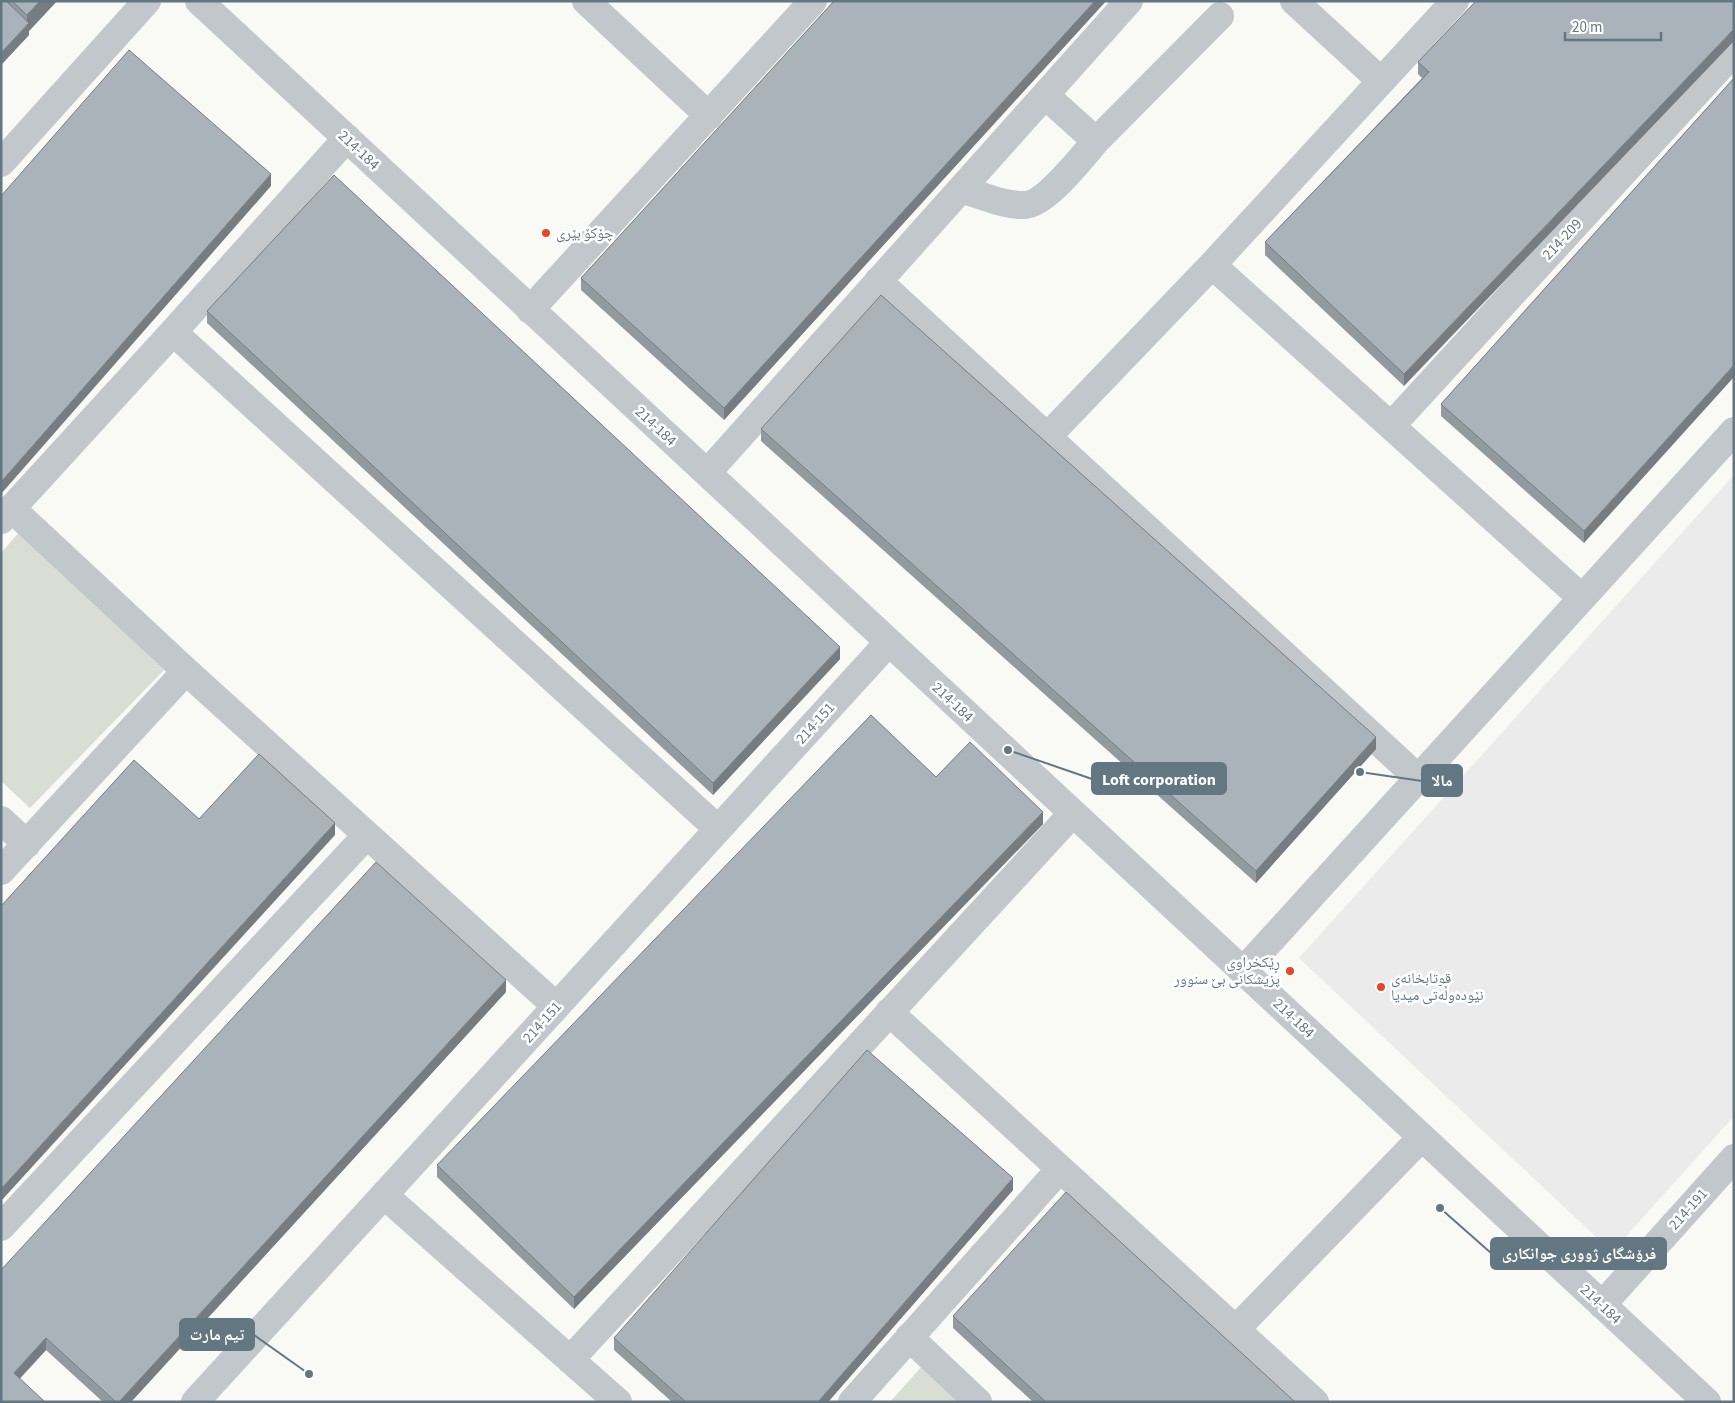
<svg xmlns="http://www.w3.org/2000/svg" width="1735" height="1403" viewBox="0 0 1735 1403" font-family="'Source Sans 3','Noto Naskh Arabic',sans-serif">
<rect width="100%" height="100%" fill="#f9f9f6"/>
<path fill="#eaebea" d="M1734,475V1116L1612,1252L1299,958Z"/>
<path fill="#d9ded5" d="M20,531L164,670L30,808L1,781V553Z
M923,1365L965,1402H890Z"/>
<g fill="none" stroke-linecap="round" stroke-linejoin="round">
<path stroke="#c2c7cb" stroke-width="28" d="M199,1L1707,1402
M586,1L709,116
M1294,1L1381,81
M1046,96L1096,141L1220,16
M1,163L147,1
M961,189C981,195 1004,206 1025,205C1046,204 1082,157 1096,141
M1212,265L1582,598
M878,281L1418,778
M530,310L813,1
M173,332L718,829
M1391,426L1734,52
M1047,437L1212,265L1455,1
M707,473L1129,1
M11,508L186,671L556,1006
M1,520L173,332L347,138
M1,820L27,844
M1,871L186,671
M1243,971L1734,431
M889,1012L1315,1402
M384,1195L618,1402
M1,1227L367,835
M1602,1305L1734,1158
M1236,1329L1422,1137
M909,1337L978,1402
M570,1360L1073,813
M195,1402L889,642
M852,1402L1060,1169"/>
</g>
<path fill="#919a9f" d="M1,1H57L29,31V35L1,65Z
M834,1H1106L724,420L581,290V278Z
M1476,1L1404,386L1265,255V242L1422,78L1418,74V62Z
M1734,78L1584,543L1441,416V404Z
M207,311L840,659L713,795L207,323Z
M761,429L1376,749L1256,883L761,441Z
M936,777L1043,824L574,1309L437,1177V1165Z
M506,992L131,1402H103L46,1350L20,1378L1,1402V1270Z
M1013,1190L828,1402H672L614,1350V1338Z
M953,1316L1295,1402H1033L953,1328Z"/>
<path fill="#767d82" d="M40,1H57L29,31V35L1,65V53L27,26V15Z
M1095,1H1106L724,420V408Z
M1734,29V41L1404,386V374Z
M271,174V186L1,494V482Z
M1734,365V377L1584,543V531Z
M840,647V659L713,795V783Z
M1376,737V749L1256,883V871Z
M1043,812V824L574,1309V1297Z
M335,823V835L1,1201V1189Z
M506,980V992L131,1402H119Z
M1013,1178V1190L828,1402H818Z
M46,1338V1350L14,1385V1373Z"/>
<path fill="#a9b3b9" stroke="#767d82" d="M1,1H6L29,23L1,53Z
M12,1H40L27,15Z
M834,1H1095L724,408L581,278Z
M1476,1H1734V29L1404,374L1265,242L1429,72L1418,62Z
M129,50L271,174L1,482V196Z
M1734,78V365L1584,531L1441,404Z
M334,175L840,647L713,783L207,311Z
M881,295L1376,737L1256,871L761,429Z
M871,715L936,777L970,742L1043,812L574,1297L437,1165Z
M259,754L335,823L1,1189V906L134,760L199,819Z
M376,862L506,980L119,1402H116L46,1338L14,1373L45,1402H1V1270Z
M867,1050L1013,1178L818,1402H686L614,1338Z
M1066,1192L1295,1402H1046L953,1316Z"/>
<g fill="#ea4425" stroke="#fff" stroke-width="2">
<circle cx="546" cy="233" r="5"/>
<circle cx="1290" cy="971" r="5"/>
<circle cx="1381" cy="987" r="5"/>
</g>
<g text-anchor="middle" stroke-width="5" stroke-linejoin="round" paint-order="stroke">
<g font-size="15" fill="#637783" stroke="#fff">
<text transform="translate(359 150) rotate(43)" y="5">214-184</text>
<text transform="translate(1562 239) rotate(-47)" y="5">214-209</text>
<text transform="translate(656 426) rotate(43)" y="5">214-184</text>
<text transform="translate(953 702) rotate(43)" y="5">214-184</text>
<text transform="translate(815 723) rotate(-48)" y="5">214-151</text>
<text transform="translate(1294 1018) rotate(43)" y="5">214-184</text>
<text transform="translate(542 1022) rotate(-48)" y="5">214-151</text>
<text transform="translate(1688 1209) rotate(-48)" y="5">214-191</text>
<text transform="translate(1601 1304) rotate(43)" y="5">214-184</text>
</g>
<g font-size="15" fill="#637783" stroke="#fff" text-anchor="start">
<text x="556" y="238">چۆکۆ بێری</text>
<text x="1280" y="967" text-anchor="end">ڕێکخراوی<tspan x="1280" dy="17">پزیشکانی بێ سنوور</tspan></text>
<text x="1391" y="983">قوتابخانەی<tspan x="1391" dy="17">نێودەوڵەتی میدیا</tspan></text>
</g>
</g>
<path fill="none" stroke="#637783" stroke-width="2" d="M1008 750L1092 779M1360 772L1422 781M1440 1208L1491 1253M309 1374L254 1335"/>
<g fill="#637783" stroke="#fff" stroke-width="2">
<circle cx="1008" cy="750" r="5"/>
<circle cx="1360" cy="772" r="5"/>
<circle cx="1440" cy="1208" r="5"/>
<circle cx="309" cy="1374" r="5"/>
</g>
<g fill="#637783" stroke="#637783" stroke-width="2">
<rect x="1092" y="763" width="134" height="31" rx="5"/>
<rect x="1422" y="765" width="40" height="31" rx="5"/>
<rect x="1491" y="1238" width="175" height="31" rx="5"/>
<rect x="180" y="1319" width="74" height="31" rx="5"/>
</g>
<g font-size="16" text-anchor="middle" font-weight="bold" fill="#fff">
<text x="1159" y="785">Loft corporation</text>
<text x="1442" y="786">مالا</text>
<text x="1579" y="1259">فرۆشگای ژووری جوانکاری</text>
<text x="217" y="1340">تيم مارت</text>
</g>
<rect width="1735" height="1403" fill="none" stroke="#637783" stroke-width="5"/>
<path d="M1565 32v8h96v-8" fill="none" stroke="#637783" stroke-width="2.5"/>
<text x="1572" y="32" font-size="15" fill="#637783" stroke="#ffffff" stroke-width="4" paint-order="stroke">20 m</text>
</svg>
